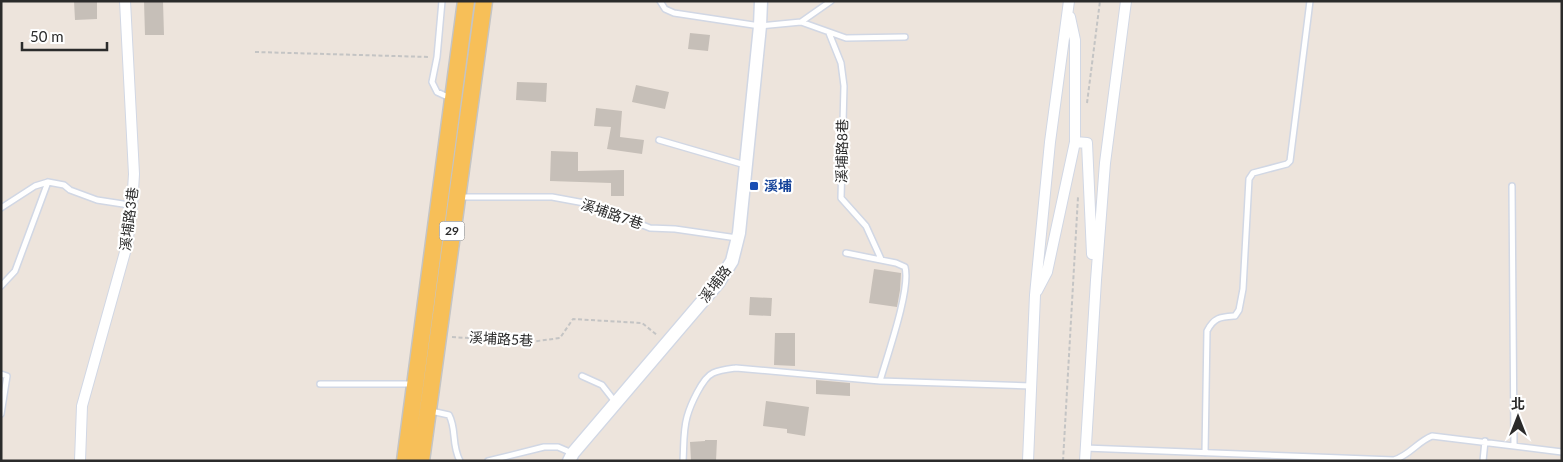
<svg xmlns="http://www.w3.org/2000/svg" width="1563" height="462" viewBox="0 0 1563 462" font-family="Lato,'Noto Sans TC',sans-serif">
<rect width="100%" height="100%" fill="#ede4dc"/>
<path fill="#c6bfb8" d="M74,1H97V19L75,20Z
M144,1H163L164,35H145Z
M690,33L710,35L708,51L688,49Z
M517,82L547,83L546,102L516,100Z
M636,85L669,92L665,109L632,102Z
M596,108L622,111L620,137L644,140L642,154L607,149L611,127L594,126Z
M551,151L578,152V171L624,170V196H611V183L550,181Z
M874,269L901,273L900,290L897,307L869,303Z
M750,297L772,298L771,316L749,315Z
M775,333H795V366L774,365Z
M816,380L850,383V396L816,394Z
M766,401L809,407L805,436L787,433V429L763,426Z
M705,440H717L716,461H691L690,442L705,441Z"/>
<g fill="none" stroke-linecap="round" stroke-linejoin="round">
<g stroke="#d1d7e4" stroke-width="8">
<path id="service" d="M442,1L437,57L432,82L437,92L450,98
M660,1L665,9L674,13L760,26L801,22L846,38L905,37
M801,22L831,1
M829,33L841,63L844,86L841,198L866,226L881,259
M659,140L745,165
M1512,186L1514,445
M460,197H552L590,204L650,228L675,229L737,238
M1,208L35,186L48,182L64,185L70,190L97,200L123,204L131,207
M846,253L896,263L905,267C911,289 887,356 880,381
M1,286L15,271L48,182
M1,374L7,376L1,414
M582,376L602,385L616,403
M320,384H412
M431,411L449,415C457,430 451,444 460,461
M1085,448L1394,460C1410,455 1417,442 1432,436L1562,452
M1205,453L1207,331C1214,317 1221,317 1235,316L1239,310L1243,289L1249,179L1253,173L1287,164L1290,161L1310,1
M488,461L544,447H558L572,453
M683,461C684,447 683,431 687,417C690,406 702,378 713,373C720,370 729,369 736,368L880,381L1031,386
M1483,461L1485,441"/>
</g>
<g stroke="#d1d7e4" stroke-width="12">
<path id="minor" d="M1075,142L1087,143L1092,254
M1037,291L1047,272L1075,142V40L1070,17
M80,461L82,406L127,245L132,207L134,174L125,1
M1028,461L1035,295L1050,142L1069,1
M1085,461L1096,280L1105,163L1126,1"/>
</g>
<g stroke="#d1d7e4" stroke-width="15">
<path id="tertiary" d="M569,461L573,453L718,283L732,261L739,233L760,26L761,1"/>
</g>
<g stroke="#c4c4c4" stroke-width="19">
<path id="primary" d="M405,461L466,1
M421,461L484,1"/>
</g>
<path stroke="#c4c4c4" stroke-width="2" stroke-dasharray="4 2.5" stroke-linecap="butt" d="M255,52L429,57
M1087,103L1100,1
M452,337L530,342L560,338L573,319L642,323L657,335
M1063,461L1078,197"/>
<use href="#service" stroke="#fff" stroke-width="5"/>
<use href="#minor" stroke="#fff" stroke-width="10"/>
<use href="#tertiary" stroke="#fff" stroke-width="12"/>
<use href="#primary" stroke="#f7bf58" stroke-width="16"/>
</g>
<rect fill="#1a4fb4" stroke="#fff" stroke-width="2" x="749" y="181" width="10" height="10" rx="2.5"/>
<g text-anchor="middle" stroke-width="4.5" stroke-linejoin="round" paint-order="stroke">
<rect fill="#fff" stroke="#6b6b6b" stroke-width="1" x="439.5" y="221.5" width="25" height="19" rx="4"/>
<g font-size="12" font-weight="bold" fill="#2b2b2b">
<text x="452" y="235">29</text>
</g>
<g font-size="14" fill="#2b2b2b" stroke="#fff">
<text transform="translate(842 151) rotate(-89)" y="5">溪埔路8巷</text>
<text transform="translate(612 214) rotate(19)" y="5">溪埔路7巷</text>
<text transform="translate(129 219) rotate(-83)" y="5">溪埔路3巷</text>
<text transform="translate(715 284) rotate(-53)" y="5">溪埔路</text>
<text transform="translate(501 339) rotate(3)" y="5">溪埔路5巷</text>
</g>
<g font-size="14" font-weight="bold" fill="#164399" stroke="#fff" text-anchor="start">
<text x="764" y="191">溪埔</text>
</g>
</g>
<rect width="1563" height="462" fill="none" stroke="#2b2b2b" stroke-width="5"/>
<g transform="translate(1518 417)" stroke="#ffffff" stroke-width="4" paint-order="stroke">
<path d="M0-4L9 19L0 12L-9 19Z" fill="#2b2b2b"/>
<text y="-8" font-size="14" font-weight="bold" text-anchor="middle" fill="#2b2b2b">北</text>
</g>
<path d="M22 42v8h85v-8" fill="none" stroke="#2b2b2b" stroke-width="2.5"/>
<text x="30" y="42" font-size="15" fill="#2b2b2b" stroke="#ffffff" stroke-width="4" paint-order="stroke">50 m</text>
</svg>
